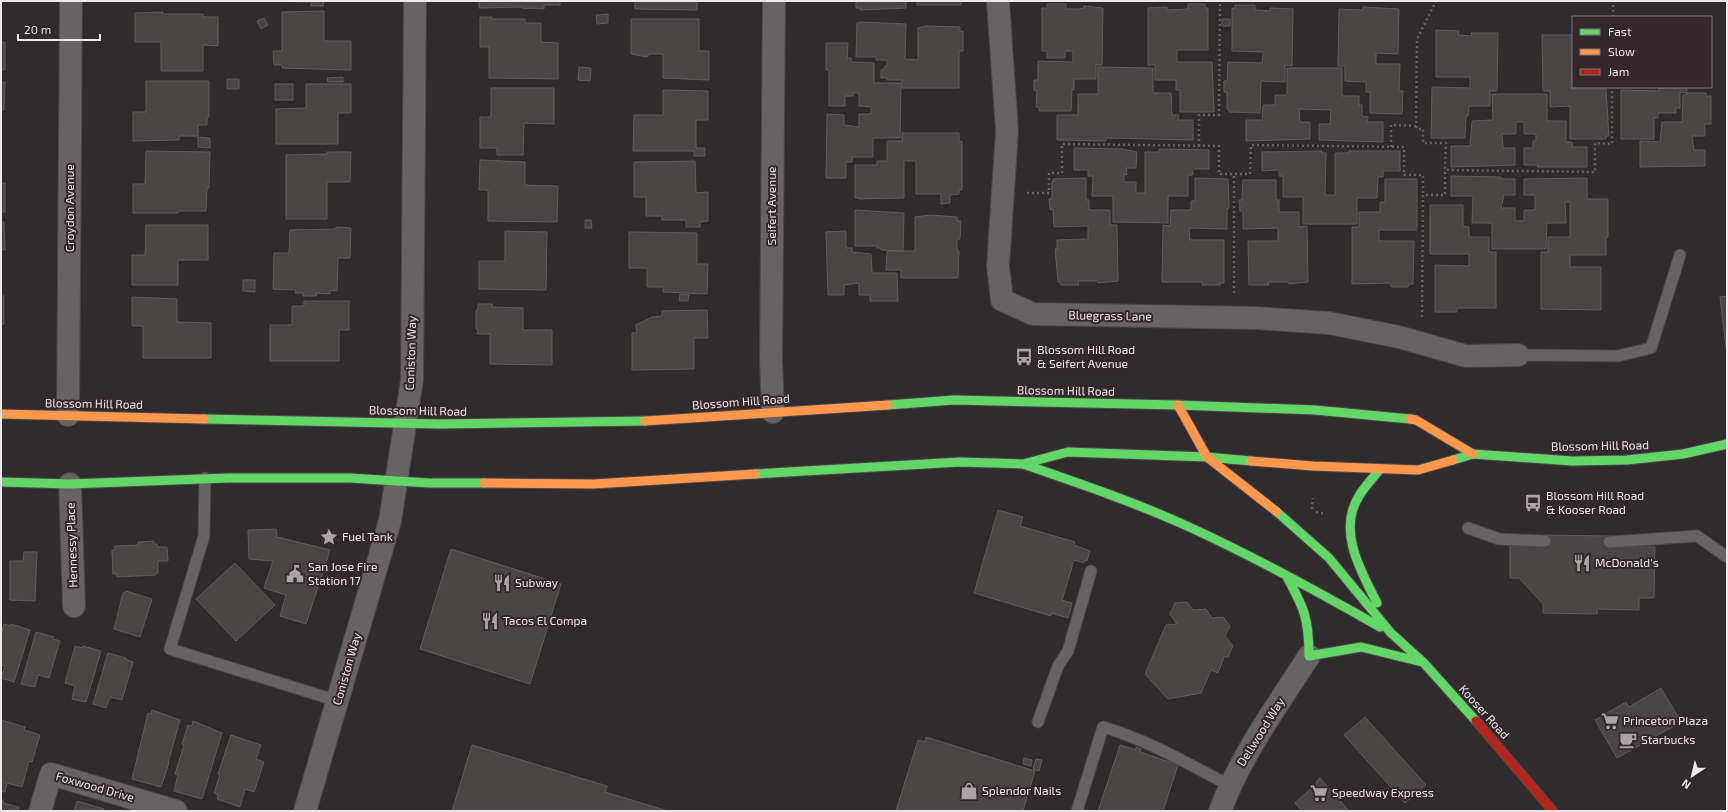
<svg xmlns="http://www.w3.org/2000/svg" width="1728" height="812" viewBox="0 0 1728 812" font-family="'Exo 2',sans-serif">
<rect width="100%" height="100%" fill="#302b2d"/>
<path fill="#494545" stroke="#605c5d" d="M272,1H342H324L323,6H311V2Z
M479,1H560V5H544V9L522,8V7L479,8Z
M635,1H697V10L635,9Z
M856,1H906V8L860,10V8H856Z
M917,1H961V5H917Z
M1047,4H1066V9H1079L1084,8V6L1103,8L1102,65H1096V79H1074V90L1072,89L1071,111H1039V107H1036L1037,91L1034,90V80H1038V61L1073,62V51H1065V58H1047V51H1042V8H1047Z
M1188,4H1205V8H1208V50H1177V62H1212L1214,112H1180V90H1176V80H1155V65H1148V8L1167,7V10L1188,9Z
M1235,5H1255V10L1270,11V8L1293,9L1292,66L1285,65V82L1261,81L1260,113L1229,112V110L1227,109V92H1224V81H1227L1228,62L1262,63L1263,52L1232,51V8L1235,9Z
M1363,7L1399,9L1398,54L1376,53V64H1400L1399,91H1403L1402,114L1370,113V92H1366V82L1345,81V66H1338L1339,9L1363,10Z
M324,11V41H351V70L282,68V65H274L273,51H282V12Z
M163,12L162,14H203V17H218V46L203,45V71H161V42H135V13Z
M608,14V23L597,24L596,15Z
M480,17H492V19H525V23H541V42L558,43V79L489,78V47H480Z
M264,18L268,25L261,29L257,21Z
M631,19H699V51H709V80L663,78V54H649L647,57L631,54Z
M1222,19H1230V26H1222Z
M861,22L906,24L905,59L918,60V28L926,26L960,27V31H963V51H959V88H902V80H887V78H881V70L884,69L885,66H887V60H876V57H856L857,23Z
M1436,30L1459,31L1458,35L1472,36L1471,33H1498L1497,91H1490V106H1469L1468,116H1466L1465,138H1431L1432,87L1470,88V77H1436Z
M1542,35H1573L1571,89H1606L1609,136H1606V139H1570V106L1550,107V91H1543Z
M1,42H5V70H1Z
M826,43H848L847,58H851V62L874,63V83H901L900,138H873V157H852V162H846V178H826L827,114L844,115V125L859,127V114H871V107L859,106V93H853V96H845V106H829V70H826Z
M579,67L591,68L590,81L578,80Z
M1098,67L1153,68V93H1171L1172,115H1179L1178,120H1193V140L1106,138V141L1057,140V115H1078V94H1098Z
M1287,68H1342V96H1359V105H1362V116L1368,117L1367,122H1383V142L1319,140V124H1330L1331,110L1299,109L1300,122H1310V139L1246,141V120H1262L1263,105H1275V95H1287Z
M343,77V82H328L327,78Z
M227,79H239V89H227Z
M146,81H209V117H207V125H198V136H179V140L133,141V112H146Z
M1,82H5L4,110H1Z
M275,84H293V100H275Z
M306,84H351V113H338V144H276V109L306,108Z
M1659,87H1687V93L1680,92V108H1675L1676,113H1658V118H1654V139H1621V90L1659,91Z
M491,88H554V124L524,123L523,155H497V148H480V117H491Z
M663,90L708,91V120H696V148H705V156H694V151H633L634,115H663Z
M1687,93H1706V96H1711V124H1705V136H1692L1694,150H1705V166L1640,167V141L1660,142L1662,122H1682L1683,95H1687Z
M1492,94H1547V121H1566V142H1572V147H1587V167H1537L1538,165H1524V148H1533V141H1536V134H1524V122H1516V134H1502L1503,148H1515V165L1451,167V146H1470L1472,121L1493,120Z
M902,133H959V142L962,141V190H959V194L950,195V203L941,204V194H916V161H904V198L859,199V198H855V165H877V161H887V141H902Z
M198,137L210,138V148L198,147Z
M1074,148L1123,149L1137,152L1136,168H1126L1127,175L1124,174V182H1136V193H1145V152H1159V149L1209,150V169H1193V175H1188V196H1168V223L1113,222V196H1092L1093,176H1088V170H1074Z
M146,151L210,152L209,188H207L206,211H178V213H133V184H145Z
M1322,151V153H1326L1325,195H1335V153H1349V151H1400V171H1383V177H1378L1377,198H1357V224H1303V197H1283V176H1279V170L1262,171V152Z
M327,152H351L350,182H327V219H286V155L327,154Z
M480,160L525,162V185L558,186L557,222L488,221V190H479Z
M695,161L696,193L708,192V221L700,222V227H686V220H662V216H646V197H634V162Z
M1451,176L1501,177V179H1515V195H1504L1501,208H1515V221H1524V210H1535V195H1524V179L1587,178V199H1608V237H1606V255H1570V267H1601V310L1541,309V252H1548V237H1570V202H1565L1566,223H1547L1546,249H1492V223H1472L1473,196H1451Z
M1086,178V200H1089V210H1110V225H1117L1118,281L1098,283V281H1078L1079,285H1061L1060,282H1058L1055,249H1057V240L1088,239V226L1054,227L1053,209L1050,210L1049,199H1052V182H1053V179Z
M1195,178L1228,179L1229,208L1227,209V229L1189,228L1190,240H1224V283H1220V285H1202V282H1162L1163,225L1170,226L1171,210H1191V201H1195Z
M1385,179H1417V230H1379V241H1414L1413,284H1409L1408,287H1391L1390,283L1352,284V227H1359V212H1380V202H1385Z
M1243,180H1276V200H1279V212H1299V227L1307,226L1308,282L1289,284V282H1268L1269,285H1249L1248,241H1278V228L1243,229V211H1240L1239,200H1242Z
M1,183H5V212H1Z
M1430,205H1463V226L1469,227V237H1489V252H1496V308H1457V312H1435V265L1469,266V254H1430Z
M855,210L904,213L903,251L881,250V248H877V246H855Z
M930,215L957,217V221H961L960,239H957V251H959L958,278H901V270H886L887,251H915V217Z
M585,220H591L592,228H585Z
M1,222H4L5,250H1Z
M146,225H208V260H178V285H132V255H145Z
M336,227L351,228L350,258H338L337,291L330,290V294L316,293L317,296H303V293H295L296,290L273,289L274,253H289L290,230L336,229Z
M505,231L547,232L546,290L479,289V261H505Z
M846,231V248H852V252L871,254L872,273H897L898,301H870V295H859V283L844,285V295H828L826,232Z
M629,232L697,233V264H708L707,294L663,292V287H647V268H629Z
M243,280H255V292L243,291Z
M680,294L689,295L688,301H679Z
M1,296H4V324H1Z
M1727,296V355L1720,297Z
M132,297L177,299V322L211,323V358H143V326H132Z
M304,301H349V330H339V361H270V325H292V306H304Z
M478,304H492V307L523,308V330H552V365L490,364V334H477L478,329H476V310H478Z
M707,310L708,338H694V369L632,370V333H637L636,325L652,317L662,316V311Z
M998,510L1023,517L1020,526L1075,542L1074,545L1090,551L1087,561L1084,560V563L1074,560L1062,600L1072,603L1068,618L1051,613V616L974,593Z
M276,529L277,537L330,550L306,624L280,616L286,595L264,588L273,561L249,559L248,530Z
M1545,535L1609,536V547H1655L1654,598H1639V610L1597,609V614L1543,613V604L1519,578H1510V546H1545Z
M154,541V544H157V547H167L168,561H158V573L155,574L156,575L117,577V574H113L112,550H115V546L138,545V542Z
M451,549L561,584L530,684L420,649Z
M24,552H37L35,601L10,600V561H23Z
M235,563L275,605L236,641L196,599Z
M126,591L152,599L140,637L114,629L123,593H125Z
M1187,602L1193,610L1206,609L1212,618L1223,617L1230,626L1225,636L1233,646L1228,657H1224L1218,673L1211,670L1201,693L1168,699L1145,674L1166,625L1177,624L1170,614L1175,603Z
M4,624L11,626V624L30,630L14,682L1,678L5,666L1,665V635Z
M36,632L54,637L53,639L60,641L49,678L38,675L35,687L21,684Z
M75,646L83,648V646L101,651L86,702L72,699L75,686L65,683Z
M108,653L126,658L125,659L133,662L122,700L110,697L106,708L93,704Z
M1661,688L1681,722L1617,758L1595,720L1626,702L1629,707Z
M152,710L180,720L168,763H169L161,787L132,779L148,713L151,714Z
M1365,717L1426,785L1405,803L1344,735Z
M1,720L25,727L24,730L40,735L32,762L29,761L22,787L7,783L5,792L1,791Z
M193,721L222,733L202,799L174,791L178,775L175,774L184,745L182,744L188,725L192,726Z
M231,735L261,745L256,759L264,762L254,792L245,789L240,807L217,799L218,795L214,793L220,775L218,774Z
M926,737L1035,771L1023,811H896L918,740L925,742Z
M472,745L607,786L605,792L668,811H452Z
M1120,745L1136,750V747L1141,749L1140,752L1178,765L1163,811H1098Z
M1024,758L1032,760L1031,766L1023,764Z
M1036,759L1042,760L1039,771L1033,769Z
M1320,778L1349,811H1302L1295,803L1318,782H1316Z
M1,800H3V803L19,807L18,811H1Z
M77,801L104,809V811H74Z"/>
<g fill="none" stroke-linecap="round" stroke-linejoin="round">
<g stroke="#4c4648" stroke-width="13">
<path id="lane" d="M1518,355L1618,356L1651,348L1680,255
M205,478L204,536L170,649L338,701
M1468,528L1499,539L1545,541
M1609,542L1697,536L1727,557
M1038,722L1058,666L1068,651L1091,571
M1077,811L1103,727C1148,740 1188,764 1229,785"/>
</g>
<g stroke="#4c4648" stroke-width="24">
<path id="street" d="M998,1L1007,131L998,266L1002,300L1033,314L1255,318L1329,323L1399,337L1466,356L1518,355
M773,412L771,360L774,1
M68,415L71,1
M70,484L74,606
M40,811L51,774L176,811
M305,811L390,521L412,380L415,1
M1220,811C1241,755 1277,706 1309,656"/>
</g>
<g stroke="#4c4648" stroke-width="11">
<path id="fast" d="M888,405L954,400L1178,405L1315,410L1410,419
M204,419L439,424L645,421
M1453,460L1473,454L1572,461L1627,460L1683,454L1727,444
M1023,464C1078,483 1134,502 1187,526C1253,556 1317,591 1380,627
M755,474L960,462L1023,464L1068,452L1207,457L1251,461
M1,482L70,484L228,478H350L429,483H484
M1277,512L1329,558L1391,633L1423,662L1476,721
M1286,575C1304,608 1309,618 1309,656L1361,647L1422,662
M1377,603C1361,571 1337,531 1359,496C1365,486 1373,478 1380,469"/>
</g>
<g stroke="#4c4648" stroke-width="11">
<path id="slow" d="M1178,405L1207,457L1277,512
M1,414L204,419
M1410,419L1416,420L1473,454
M645,421L888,405
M1251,461L1313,466L1418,470L1453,460
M484,483L594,484L755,474"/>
</g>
<g stroke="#4c4648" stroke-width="11">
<path id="jam" d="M1476,721L1553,811"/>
</g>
<path stroke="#646162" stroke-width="2.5" stroke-dasharray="2 3" stroke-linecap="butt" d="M1613,17V1
M1416,126L1417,129H1423V143H1446L1445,170L1595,172V143L1612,144V87
M1199,146V115H1219L1220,1
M1391,147V125L1416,126L1417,39L1436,1
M1027,193H1049V173H1062V144L1219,146V174H1234
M1234,293V174H1250L1251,145L1404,147V175H1423V195
M1422,317L1423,195H1445V170
M1312,509L1313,498
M1316,512L1326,514"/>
<use href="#lane" stroke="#676264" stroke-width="11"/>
<use href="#street" stroke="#676264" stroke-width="22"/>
<use href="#fast" stroke="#63d668" stroke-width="9"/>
<use href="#slow" stroke="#ff974d" stroke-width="9"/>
<use href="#jam" stroke="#b3261e" stroke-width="9"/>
</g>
<defs>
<g id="bus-bare" transform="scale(1.38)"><path d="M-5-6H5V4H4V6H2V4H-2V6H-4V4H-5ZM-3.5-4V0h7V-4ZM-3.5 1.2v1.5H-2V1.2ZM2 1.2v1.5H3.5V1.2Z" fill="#aca5a7" stroke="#33282c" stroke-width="2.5" paint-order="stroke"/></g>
<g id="sight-bare" transform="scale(1.38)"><path d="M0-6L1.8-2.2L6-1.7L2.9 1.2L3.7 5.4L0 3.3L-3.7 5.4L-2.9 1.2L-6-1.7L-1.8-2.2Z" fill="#aca5a7" stroke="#33282c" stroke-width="2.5" paint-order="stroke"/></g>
<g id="restaurant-bare" transform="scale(1.38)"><path d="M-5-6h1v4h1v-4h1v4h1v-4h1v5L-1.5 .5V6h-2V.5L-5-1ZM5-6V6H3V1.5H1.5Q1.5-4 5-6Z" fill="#aca5a7" stroke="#33282c" stroke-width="2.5" paint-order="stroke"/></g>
<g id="civic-bare" transform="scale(1.38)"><path d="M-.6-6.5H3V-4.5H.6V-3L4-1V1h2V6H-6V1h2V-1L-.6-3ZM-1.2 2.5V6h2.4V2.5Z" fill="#aca5a7" stroke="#33282c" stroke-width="2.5" paint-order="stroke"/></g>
<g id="supermarket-bare" transform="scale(1.38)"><path d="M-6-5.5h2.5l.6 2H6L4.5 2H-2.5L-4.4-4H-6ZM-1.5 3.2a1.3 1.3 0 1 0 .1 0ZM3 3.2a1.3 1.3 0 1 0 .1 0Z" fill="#aca5a7" stroke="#33282c" stroke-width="2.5" paint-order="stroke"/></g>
<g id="cafe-bare" transform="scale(1.38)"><path d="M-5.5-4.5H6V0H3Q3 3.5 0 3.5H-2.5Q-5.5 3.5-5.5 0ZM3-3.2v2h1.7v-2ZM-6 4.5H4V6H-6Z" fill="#aca5a7" stroke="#33282c" stroke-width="2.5" paint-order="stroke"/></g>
<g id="shop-bare" transform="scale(1.38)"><path d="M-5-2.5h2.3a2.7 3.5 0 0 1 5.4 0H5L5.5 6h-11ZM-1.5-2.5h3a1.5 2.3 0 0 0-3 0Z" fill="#aca5a7" stroke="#33282c" stroke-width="2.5" paint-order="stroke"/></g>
</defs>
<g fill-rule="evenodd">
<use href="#bus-bare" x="1024" y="357"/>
<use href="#bus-bare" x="1533" y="503"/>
<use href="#sight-bare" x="329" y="537"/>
<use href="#restaurant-bare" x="1582" y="563"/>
<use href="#civic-bare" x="295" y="574"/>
<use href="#restaurant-bare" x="502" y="583"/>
<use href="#restaurant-bare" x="490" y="621"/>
<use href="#supermarket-bare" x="1610" y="721"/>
<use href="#cafe-bare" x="1628" y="740"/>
<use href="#shop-bare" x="969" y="791"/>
<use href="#supermarket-bare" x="1319" y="793"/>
</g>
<g text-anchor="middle" stroke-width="4" stroke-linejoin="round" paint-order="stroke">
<g font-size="12" fill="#eee7e9" stroke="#33282c">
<text transform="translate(772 206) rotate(-90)" y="4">Seifert Avenue</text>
<text transform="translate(70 208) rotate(-90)" y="4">Croydon Avenue</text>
<text transform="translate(1110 316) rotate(1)" y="4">Bluegrass Lane</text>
<text transform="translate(411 353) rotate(-88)" y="4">Coniston Way</text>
<text transform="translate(1066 391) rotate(1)" y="4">Blossom Hill Road</text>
<text transform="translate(741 402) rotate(-4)" y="4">Blossom Hill Road</text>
<text transform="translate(94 404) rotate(1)" y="4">Blossom Hill Road</text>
<text transform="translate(418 411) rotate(1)" y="4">Blossom Hill Road</text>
<text transform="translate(1600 446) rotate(-1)" y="4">Blossom Hill Road</text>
<text transform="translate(72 545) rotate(-92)" y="4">Hennessy Place</text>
<text transform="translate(347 669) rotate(-74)" y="4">Coniston Way</text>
<text transform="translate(1484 712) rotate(48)" y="4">Kooser Road</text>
<text transform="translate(1261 732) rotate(-58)" y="4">Dellwood Way</text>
<text transform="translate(95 787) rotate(16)" y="4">Foxwood Drive</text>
</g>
<g font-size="12" fill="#eee7e9" stroke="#33282c" text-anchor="start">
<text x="1037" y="354">Blossom Hill Road<tspan x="1037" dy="14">&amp; Seifert Avenue</tspan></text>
<text x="1546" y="500">Blossom Hill Road<tspan x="1546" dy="14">&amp; Kooser Road</tspan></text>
<text x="342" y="541">Fuel Tank</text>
<text x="1595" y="567">McDonald's</text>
<text x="308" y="571">San Jose Fire<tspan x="308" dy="14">Station 17</tspan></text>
<text x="515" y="587">Subway</text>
<text x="503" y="625">Tacos El Compa</text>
<text x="1623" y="725">Princeton Plaza</text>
<text x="1641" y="744">Starbucks</text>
<text x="982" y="795">Splendor Nails</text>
<text x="1332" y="797">Speedway Express</text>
</g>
</g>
<rect width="1728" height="812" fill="none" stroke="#eee7e9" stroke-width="4"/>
<rect x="1572" y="16" width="140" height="72" fill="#33282c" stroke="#7e7478"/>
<rect x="1580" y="29" width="20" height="6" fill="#63d668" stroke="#7e7478"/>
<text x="1608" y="36" font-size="12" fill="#eee7e9">Fast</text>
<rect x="1580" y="49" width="20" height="6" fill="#ff974d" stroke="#7e7478"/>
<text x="1608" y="56" font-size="12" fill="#eee7e9">Slow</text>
<rect x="1580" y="69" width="20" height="6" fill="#b3261e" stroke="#7e7478"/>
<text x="1608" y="76" font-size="12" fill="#eee7e9">Jam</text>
<g transform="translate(1692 776) rotate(215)" stroke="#33282c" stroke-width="3" paint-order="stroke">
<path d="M0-3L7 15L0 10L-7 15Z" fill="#eee7e9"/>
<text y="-6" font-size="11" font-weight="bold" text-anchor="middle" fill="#eee7e9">N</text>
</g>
<path d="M18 34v6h82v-6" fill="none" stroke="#eee7e9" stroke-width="2"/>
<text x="24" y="34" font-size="12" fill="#eee7e9" stroke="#33282c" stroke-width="3" paint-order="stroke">20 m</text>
</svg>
